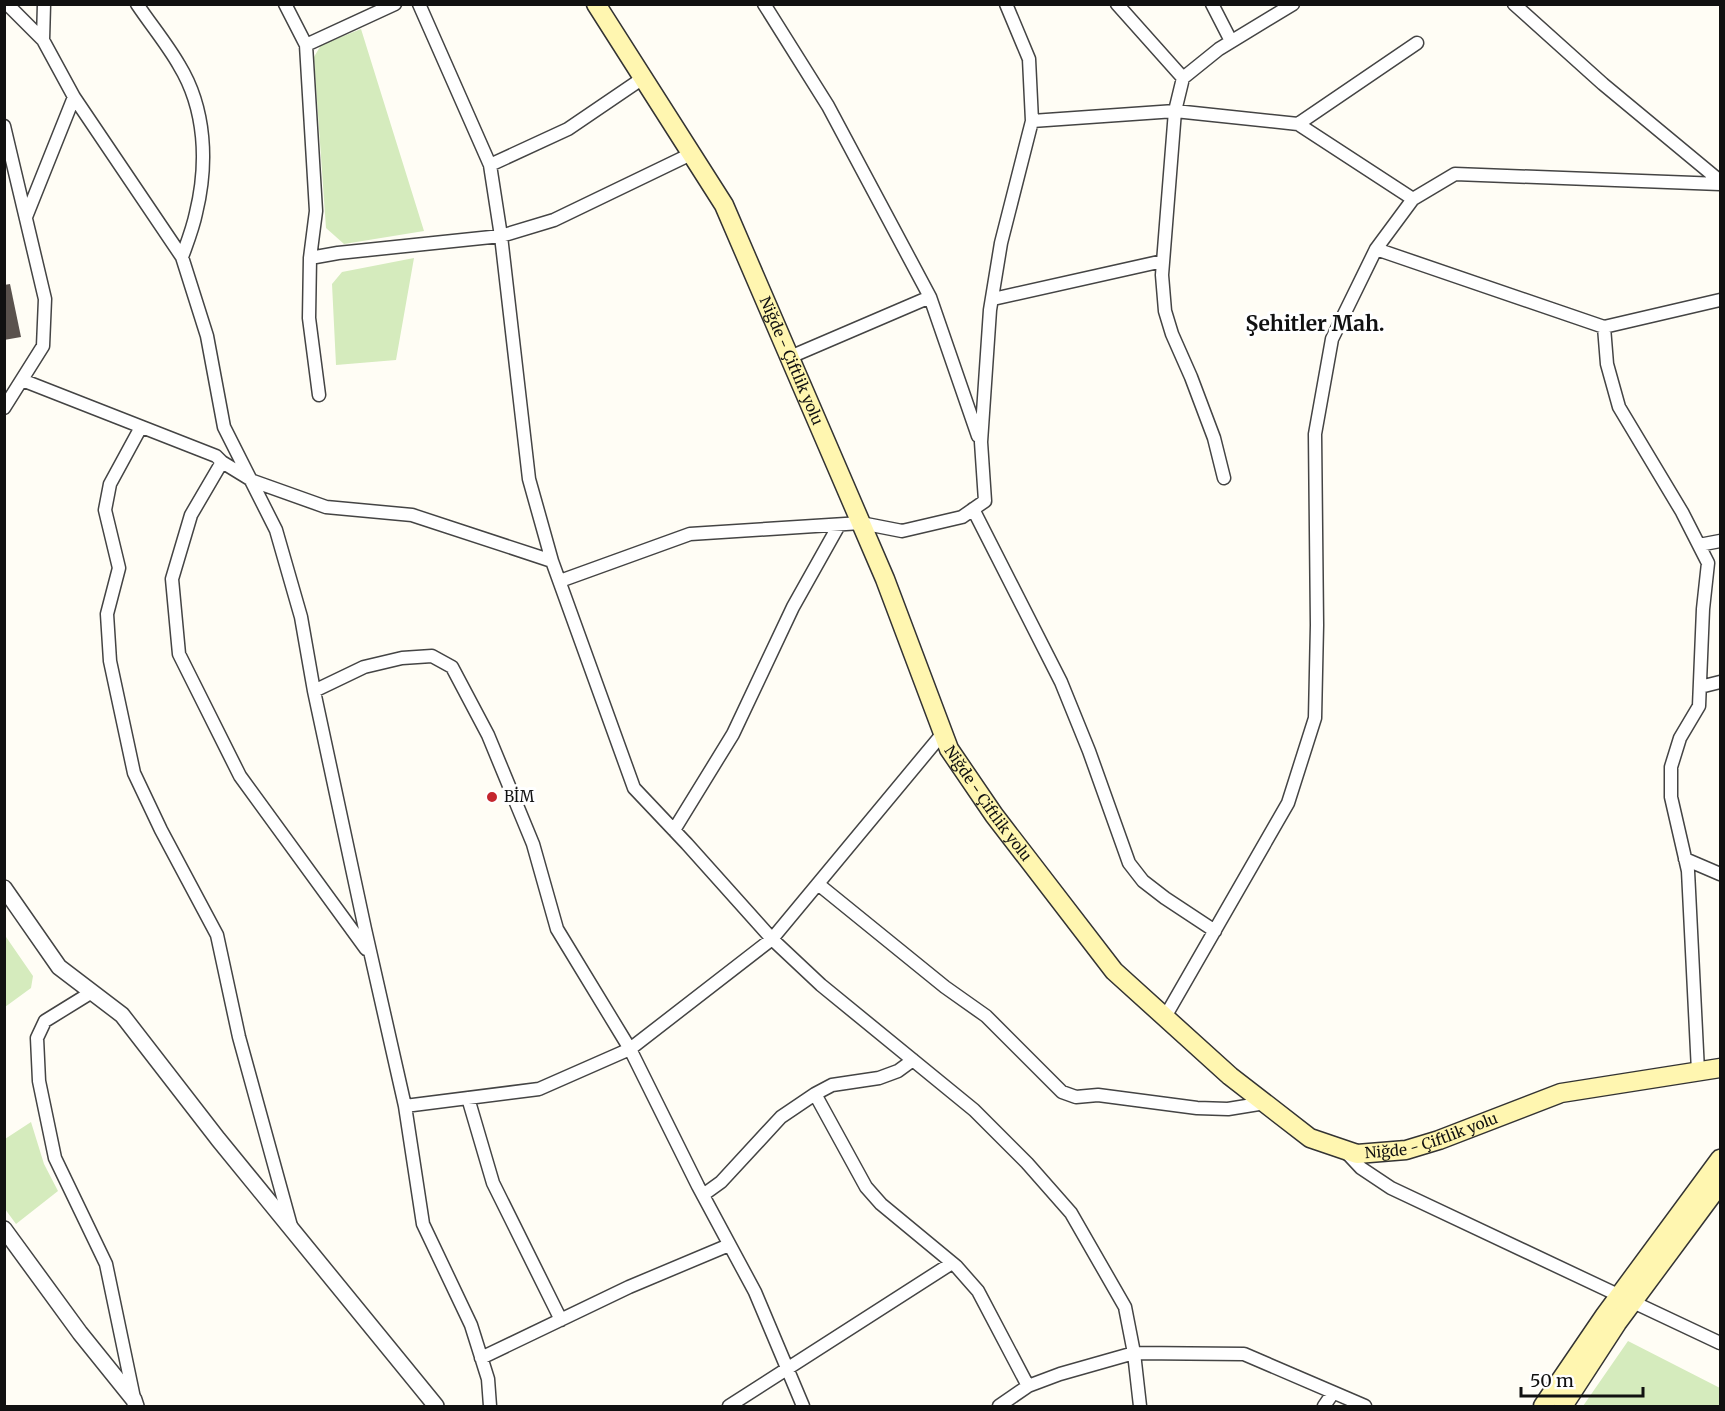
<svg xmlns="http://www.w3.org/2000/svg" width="1725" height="1411" viewBox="0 0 1725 1411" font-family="Merriweather,serif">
<rect width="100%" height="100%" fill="#fffdf5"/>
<path fill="#d5ebbd" d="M361,29L424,231L344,244L326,228L314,57L321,45Z
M414,258L396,360L336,365L332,284L342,272Z
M4,934L33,976L31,988L5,1007Z
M31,1122L44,1164L58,1191L16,1224L5,1209V1139Z
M1628,1341L1720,1388V1406H1583Z"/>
<path fill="#5a524d" d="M10,284L21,337L4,340V285Z"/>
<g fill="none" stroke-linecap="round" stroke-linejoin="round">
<g stroke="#444" stroke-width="15">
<path id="minor" d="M7,4L43,40
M44,4L43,40L74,97L182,257L207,336L224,427L276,530L301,617L314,691L365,929L405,1106L423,1224L471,1325L488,1379L490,1406
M137,4C151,25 167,44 179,65C206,109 208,164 196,213C193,228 187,243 182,257
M285,4L306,45L316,211L310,258L338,253L501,236L554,220L691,154
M419,4L490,165L501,236L529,479L552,561L634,788L687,844L772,939L821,985L974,1110L1027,1163L1071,1213L1125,1307L1134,1353L1140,1406
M764,4L828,106L930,297L978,436
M1006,4L1029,59L1032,121
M1117,4L1183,78
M1212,4L1231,41
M1514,4L1603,84L1720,181
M306,45L395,4
M1298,124L1413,199
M4,126L45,299L43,346L4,408
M490,165L568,129L643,78
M26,217L74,97
M1376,249L1604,327L1720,300
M310,258L309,318L319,395
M993,299L1163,261
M1604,327L1607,364L1619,407L1682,512L1708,563L1703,609L1699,706L1680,738L1671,767V797L1688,871L1698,1071
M790,357L930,297
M22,380L216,456L222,462L253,481L326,507L412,515L552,561
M141,427L110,484L105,510L119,568L107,614L110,661L134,773L161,830L217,935L239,1037L291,1226
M222,462L191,515L172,579L179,654L240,776L366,949
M1224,478L1214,438L1191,377L1172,334L1165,311L1162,275L1175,111L1183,78L1219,49L1293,4
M973,509L1061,682L1089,751L1129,863L1143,881L1165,898L1215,931
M1699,545L1720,541
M560,581L690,534L861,523L902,531L962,517L985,501L981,442L990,310L1001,243L1032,121L1175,111L1298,124L1417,43
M1700,687L1720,682
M314,691L364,667L402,658L432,656L452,667L488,735L533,844L557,929L630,1049L698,1186L755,1292L803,1406
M674,830L733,734L793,607L839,525
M1685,859L1720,874
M818,884L945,987L986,1016L1062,1092L1076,1097L1098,1095L1197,1108L1228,1109L1265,1103
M92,992L45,1021L37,1038L39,1081L55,1158L106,1264L134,1398
M1165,1017L1288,803L1315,718L1317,625L1315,434L1332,339L1376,249L1413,199L1455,174L1720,184
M815,1094L866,1187L881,1204L956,1266L978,1291L1028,1386
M468,1098L493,1183L561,1320
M405,1106L539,1089L630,1049L772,939L943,733
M1346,1152L1361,1168L1391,1188L1720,1343
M703,1195L721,1182L781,1117L815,1094L832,1085L879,1078L898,1071L913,1060
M481,1358L629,1287L729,1245
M729,1406L952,1263
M999,1406L1028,1386L1060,1374L1134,1353L1244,1354L1365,1406
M1324,1406L1333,1393"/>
</g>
<g stroke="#444" stroke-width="18">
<path id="tertiary" d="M4,888L59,967L122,1015L218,1139L436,1406
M4,1229L80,1333L134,1400L136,1406"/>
</g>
<g stroke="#333" stroke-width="21">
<g id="secondary">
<path id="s1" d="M596,4L724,205L885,579L949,749L994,815L1114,971L1230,1076L1310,1138L1357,1154L1406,1150L1439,1140L1561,1093L1720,1068"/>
<path d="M1543,1406L1605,1315L1720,1159"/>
<path d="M1563,1406L1617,1323L1720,1184"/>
</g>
</g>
<use href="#minor" stroke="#fff" stroke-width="12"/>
<use href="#tertiary" stroke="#fff" stroke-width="15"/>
<use href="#secondary" stroke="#fff6b0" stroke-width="18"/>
</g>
<circle fill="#c4262e" stroke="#fff" stroke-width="2" cx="492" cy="797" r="6"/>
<g text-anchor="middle" stroke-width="6" stroke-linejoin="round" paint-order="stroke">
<g font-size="15" fill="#111" stroke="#fff">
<text dy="5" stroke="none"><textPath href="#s1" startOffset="408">Niğde - Çiftlik yolu</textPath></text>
<text dy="5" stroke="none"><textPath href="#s1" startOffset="894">Niğde - Çiftlik yolu</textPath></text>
<text dy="5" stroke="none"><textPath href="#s1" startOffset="1488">Niğde - Çiftlik yolu</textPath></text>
</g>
<g font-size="15" fill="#111" stroke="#fff" text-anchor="start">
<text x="504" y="802">BİM</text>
</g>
<g font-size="21" font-weight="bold" fill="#111" stroke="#fff">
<text x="1315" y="331">Şehitler Mah.</text>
</g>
</g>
<rect width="1725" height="1411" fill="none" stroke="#111111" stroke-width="12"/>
<path d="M1521 1387v9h122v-9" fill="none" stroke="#111111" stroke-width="3"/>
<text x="1530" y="1387" font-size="18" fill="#111111" stroke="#ffffff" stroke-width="4.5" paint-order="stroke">50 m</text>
</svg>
